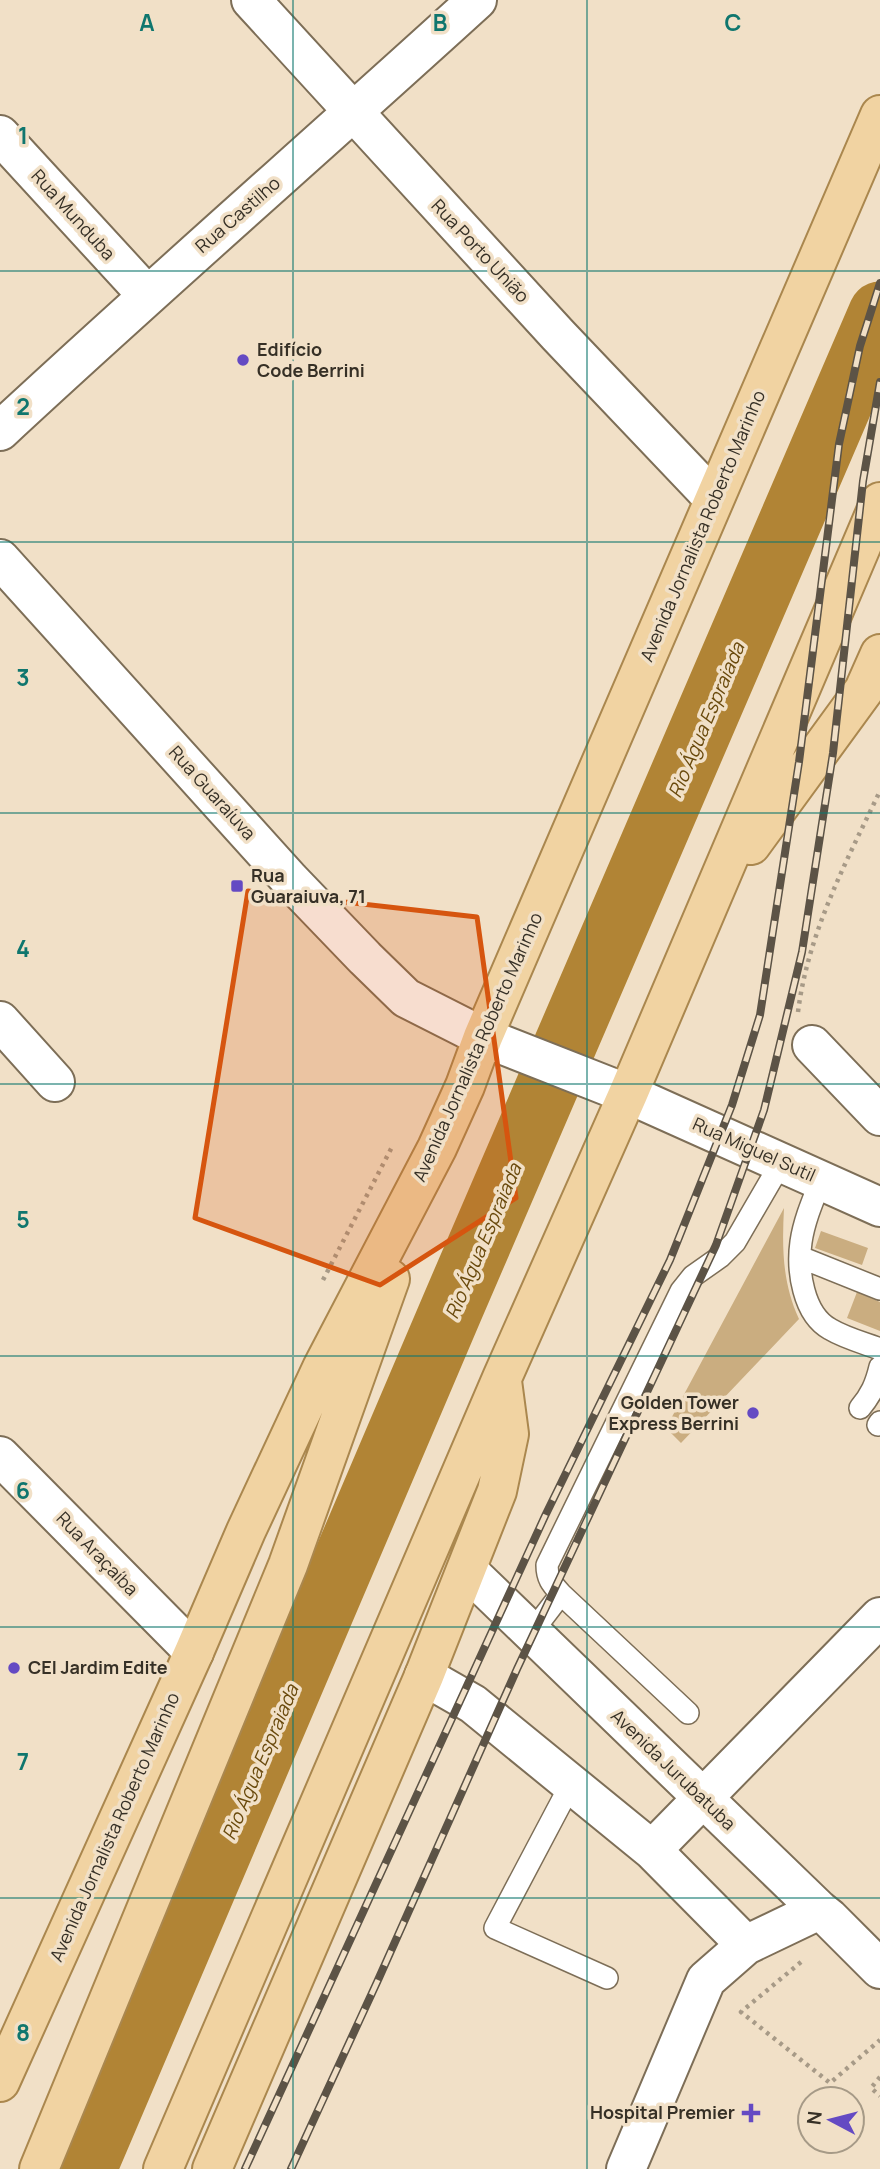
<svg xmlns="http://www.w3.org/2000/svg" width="880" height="2169" viewBox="0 0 880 2169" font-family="Manrope,sans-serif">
<rect width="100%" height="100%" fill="#f1e0c7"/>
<path fill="#caad80" d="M784,1208C782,1247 782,1282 799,1319L681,1443L666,1428Z
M821,1231L868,1248L862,1265L815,1248Z
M857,1292L880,1302V1331L847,1318Z"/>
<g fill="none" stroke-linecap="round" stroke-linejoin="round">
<path stroke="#b18435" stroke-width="63" d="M85,2169L452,1308L880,313"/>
<g stroke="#7d6e57" stroke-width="24">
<path id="service" d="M821,1180C813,1200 804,1221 801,1242C797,1270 803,1314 830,1329C845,1338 864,1343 880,1349
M800,1257L880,1289
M860,1408C871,1395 876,1384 880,1367
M878,1425L880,1422
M532,1632L561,1594
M688,1713L561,1594C552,1584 547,1579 547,1565L681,1291L693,1276L720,1257L735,1242L781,1163
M571,1784L495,1928L607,1978"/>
</g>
<g stroke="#7d6e57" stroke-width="42">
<path id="minor" d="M251,0L558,335L714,499
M0,135L147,295
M0,431C157,285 319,144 477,0
M0,1021L55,1082
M812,1045L880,1116
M0,1456L194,1652
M467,1570L819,1910L829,1918L880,1969
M424,1676L473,1704L652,1850L746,1945
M652,1850L880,1617
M626,2169L706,1980L746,1945L819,1910"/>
</g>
<g stroke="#7d6e57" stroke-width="42">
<path id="tertiary" d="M0,559L290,880L365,958L406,998L483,1037L628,1094L880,1207"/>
</g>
<g stroke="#aa874e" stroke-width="42">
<path id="primary" d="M751,845L864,690L880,654
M0,2082L194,1652L246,1531L322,1368L437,1148L465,1086L483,1037L880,115
M39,2169L288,1565L390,1279
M163,2169L502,1378L628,1094L880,502
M212,2169L424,1676L497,1491L509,1434L502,1381"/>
</g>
<path stroke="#a79a87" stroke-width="4.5" stroke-dasharray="3.5 5" stroke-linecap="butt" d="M798,1012C808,933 846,862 880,791
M323,1280L393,1145
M801,1962L741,2012L830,2083L880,2040
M880,2077L871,2088L880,2096"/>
<use href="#service" stroke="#fff" stroke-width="21"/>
<use href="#minor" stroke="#fff" stroke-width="38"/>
<use href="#tertiary" stroke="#fff" stroke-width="38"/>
<use href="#primary" stroke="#f1d3a2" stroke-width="38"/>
<g stroke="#5c5346" stroke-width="8">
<path id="rail" d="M245,2169L545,1516L670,1260L732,1105L760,1015L799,762L839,444L860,346L880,283
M291,2169L378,1980L517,1669L716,1245L764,1110L802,952L833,753L863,481L880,382"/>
</g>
<use href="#rail" stroke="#f1e0c7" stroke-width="5" stroke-dasharray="16" stroke-linecap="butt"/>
</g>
<path fill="#d6550f" fill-opacity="0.2" stroke="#d6550f" stroke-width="5" stroke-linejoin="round" d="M248,891L477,917L516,1198L380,1285L195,1218Z"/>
<path fill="none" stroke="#0f766e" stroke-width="2" stroke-opacity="0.55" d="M293,0V2169M587,0V2169M0,271H880M0,542H880M0,813H880M0,1084H880M0,1356H880M0,1627H880M0,1898H880"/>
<g fill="#644ac3" stroke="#f1e0c7" stroke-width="2.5">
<circle cx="243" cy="360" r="7"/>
<rect x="230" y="879" width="14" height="14" rx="3.5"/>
<circle cx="753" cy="1413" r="7"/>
<circle cx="14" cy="1668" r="7"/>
<path d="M747.5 2102.5h7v7h7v7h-7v7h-7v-7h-7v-7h7z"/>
</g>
<g text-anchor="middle" stroke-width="7" stroke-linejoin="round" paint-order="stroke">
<g font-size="18" fill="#363026" stroke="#f1e0c7">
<text transform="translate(73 215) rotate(48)" y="6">Rua Munduba</text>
<text transform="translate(238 215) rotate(-41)" y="6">Rua Castilho</text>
<text transform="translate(480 251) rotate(47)" y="6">Rua Porto União</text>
<text transform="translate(703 526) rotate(-67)" y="6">Avenida Jornalista Roberto Marinho</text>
<text transform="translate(212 793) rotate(48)" y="6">Rua Guaraíuva</text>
<text transform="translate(478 1047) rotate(-66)" y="6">Avenida Jornalista Roberto Marinho</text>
<text transform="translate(754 1150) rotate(24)" y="6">Rua Miguel Sutil</text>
<text transform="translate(97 1554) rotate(46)" y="6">Rua Araçaíba</text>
<text transform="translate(673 1770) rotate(44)" y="6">Avenida Jurubatuba</text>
<text transform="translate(115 1827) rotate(-66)" y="6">Avenida Jornalista Roberto Marinho</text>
</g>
<g font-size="18" font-weight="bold" fill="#363026" stroke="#f1e0c7" text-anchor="start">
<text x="257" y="356">Edifício<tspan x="257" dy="21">Code Berrini</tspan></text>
<text x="251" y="882">Rua<tspan x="251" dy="21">Guaraiuva, 71</tspan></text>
<text x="739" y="1409" text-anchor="end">Golden Tower<tspan x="739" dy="21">Express Berrini</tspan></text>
<text x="28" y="1674">CEI Jardim Edite</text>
<text x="735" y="2119" text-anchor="end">Hospital Premier</text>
</g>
<g font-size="19" font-style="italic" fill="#6a4a0d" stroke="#f1e0c7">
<text transform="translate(706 720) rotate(-67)" y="7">Rio Água Espraiada</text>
<text transform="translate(483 1241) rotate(-67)" y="7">Rio Água Espraiada</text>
<text transform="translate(260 1762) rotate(-67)" y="7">Rio Água Espraiada</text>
</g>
</g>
<g font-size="23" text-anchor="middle" font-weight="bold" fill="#0f766e" stroke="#f1e0c7" stroke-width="7" stroke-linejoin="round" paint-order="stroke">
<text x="147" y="31">A</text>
<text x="440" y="31">B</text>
<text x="733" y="31">C</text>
<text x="23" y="144">1</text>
<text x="23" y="415">2</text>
<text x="23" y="686">3</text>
<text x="23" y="957">4</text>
<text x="23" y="1228">5</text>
<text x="23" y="1499">6</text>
<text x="23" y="1770">7</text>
<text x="23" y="2041">8</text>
</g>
<g transform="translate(831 2120) rotate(277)"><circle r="33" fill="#f1e0c7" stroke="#a69a87" stroke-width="2"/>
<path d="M0-5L12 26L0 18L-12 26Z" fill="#644ac3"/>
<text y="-10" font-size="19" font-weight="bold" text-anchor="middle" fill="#363026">N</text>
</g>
</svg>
